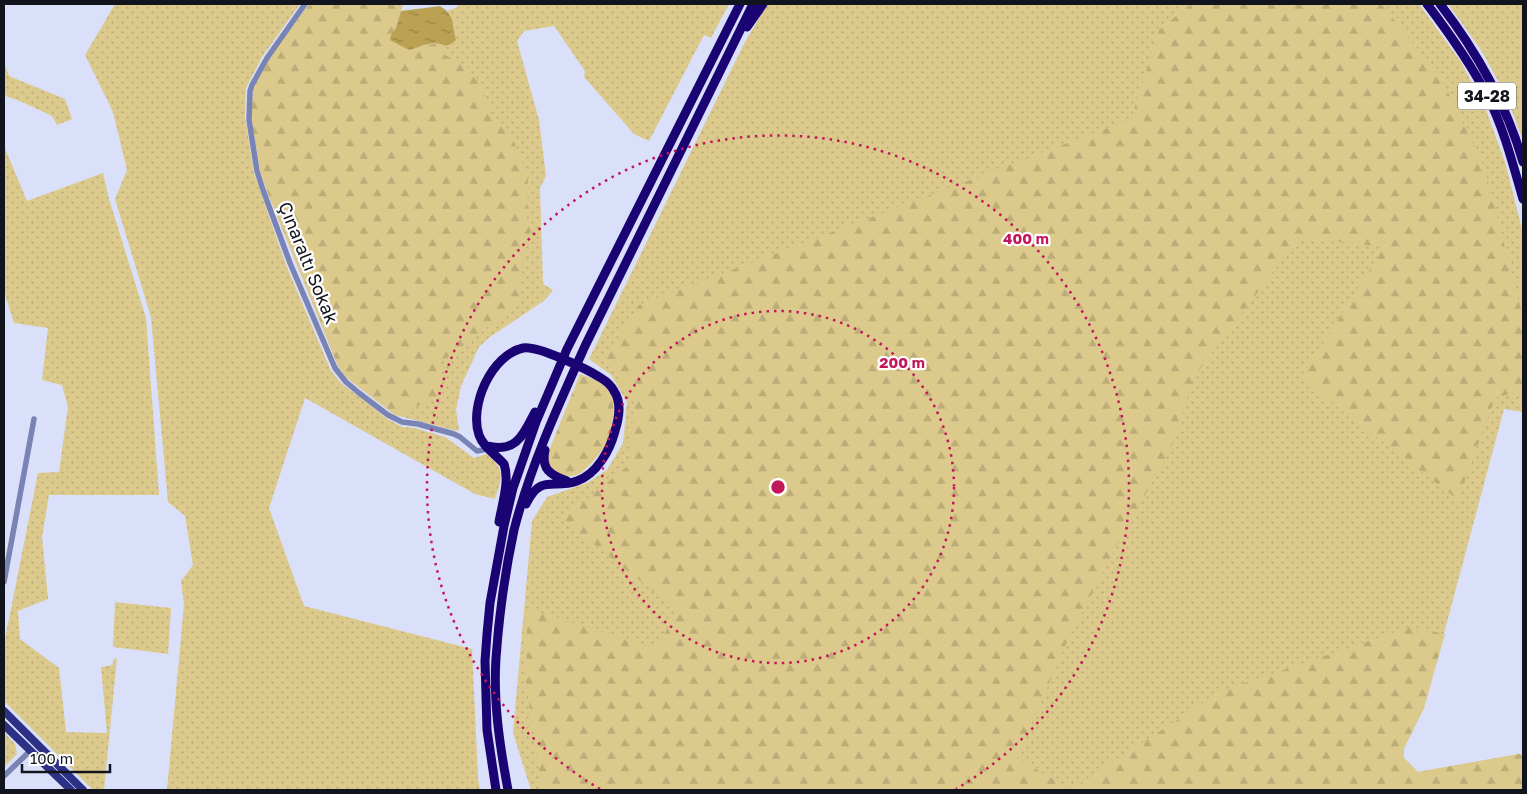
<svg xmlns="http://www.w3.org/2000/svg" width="1527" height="794" viewBox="0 0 1527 794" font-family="'Golos Text',sans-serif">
<defs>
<pattern id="grass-dots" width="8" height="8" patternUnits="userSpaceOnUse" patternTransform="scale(1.25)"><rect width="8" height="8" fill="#dcc98c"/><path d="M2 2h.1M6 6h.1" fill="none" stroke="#bcac78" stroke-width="1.8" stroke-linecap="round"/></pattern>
<pattern id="forest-firs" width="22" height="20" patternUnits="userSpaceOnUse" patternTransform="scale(1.25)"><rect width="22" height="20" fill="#dcc98c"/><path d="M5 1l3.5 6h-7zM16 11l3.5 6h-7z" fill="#bcac78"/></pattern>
<pattern id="water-ripples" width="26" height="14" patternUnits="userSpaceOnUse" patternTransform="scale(1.25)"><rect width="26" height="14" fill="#bba252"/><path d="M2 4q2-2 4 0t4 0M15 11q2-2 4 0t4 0" fill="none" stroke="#978343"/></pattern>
</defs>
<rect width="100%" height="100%" fill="#dae0fa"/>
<path fill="url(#grass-dots)" d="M115,4H300L262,57L246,88L245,117L254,173L286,265L331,371L341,383L389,420L403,427L415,428L445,437L474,458L486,454C506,469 502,478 495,499L475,494L305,398L269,508L304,606L472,649L478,778L480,790H167L184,604L181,581L193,565L185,516L168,502L151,317L115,199L127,170L113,112L85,55Z
M309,4H403L396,28L409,49C420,47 435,39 445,46L452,43L456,39L452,19L447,11L458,7L457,4H729L711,38L704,35L649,141L634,134L584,77L585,71L554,26L524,31L517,41L539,120L546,176L540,188L543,284L553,290L545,300L490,337L479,347L461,386L456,410L459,429L457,431L395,415L347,378L338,366L267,191L260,170L270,57Z
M768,4H1419L1461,62L1486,110L1505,162L1522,229L1523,412L1504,409L1424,708L1404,748V758L1418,772L1519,754L1523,755V790H531L513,733L532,521L547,497L587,483L607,470L623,443L627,402L611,375L589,359L744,44L762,13L761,12Z
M1448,4H1522L1523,5V141L1507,97L1481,50Z
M4,62L9,76L65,99L72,119L57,125L52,116L22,102L6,96L4,93Z
M4,146L27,201L103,173L109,199L146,318L159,495H49L42,537L48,599L18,611L20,639L59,668L66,732L107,733L101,667L113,665V660L117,658L104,790H93L4,701V644L38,473L59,472L68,407L62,385L42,380L48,328L14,323L4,291Z
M115,602L171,608L168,654L113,647Z
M4,732L15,744L17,754L4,767Z"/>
<path fill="url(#forest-firs)" d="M313,4H402L396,28L391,35L409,49L440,43L445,46V55L467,67L481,86L491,113L511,135L528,174L527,218L531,231L525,250L523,268L518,290L522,301L509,313L491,324L474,338L440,362L445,389L437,400L421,404L405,413L395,415L347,378L338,366L267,191L260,170L251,118L253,89L270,57L308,6Z
M1191,4H1381L1440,76L1484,166L1523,317V390L1495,398L1458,500L1301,378L1384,247L1299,237L1194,377L1171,449L1121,537L1064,648L1017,759L1072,789L1221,691L1410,627L1445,634L1424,708L1404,748V758L1418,772L1519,754L1523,755V790H542L526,683L527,609L656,648L678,611L562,519L629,465L634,403L606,357L639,305L1131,119L1159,30Z
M580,374C593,379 604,381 611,395C617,405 611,434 606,444C601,453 586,471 577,475C572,477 567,476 561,476C552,470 547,464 548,453Z"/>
<path fill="url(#water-ripples)" d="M440,6L447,11L452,19L456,40L451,44L445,46C435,39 420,47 409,50L390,40L391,35L396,28L401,11Z"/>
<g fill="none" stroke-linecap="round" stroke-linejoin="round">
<path stroke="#7983b4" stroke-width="5.5" d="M305,4L267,58L252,85L250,91L249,120L257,171L263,190L290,263L335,368L346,382L359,393L388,415L402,422L418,424L454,434L460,437L477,451L483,450L487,446
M4,582L34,419
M4,776L30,751"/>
<path stroke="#2c3186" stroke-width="8" d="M4,711L83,790
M4,725L71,790"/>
<path stroke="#1a0473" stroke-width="9" d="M1427,4C1449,33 1471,64 1488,97C1504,129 1513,165 1523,199
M1440,4C1477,52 1506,103 1523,162
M747,27L763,4
M487,446C517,453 523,435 535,412
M545,450C541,469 550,475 567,481
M499,522C502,504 510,481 504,464C496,455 483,447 479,435C469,406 491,355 523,348C537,345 587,369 601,378C606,381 611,385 614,391C622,403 619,418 615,431C610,450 597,474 577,481C553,490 541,473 526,504
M496,790L487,730L485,661L487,634L490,603L504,526L513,488L536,422L567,349L740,4
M508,790C500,747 493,702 496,658C499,616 505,572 514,530C530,467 558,406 585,346L753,4"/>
</g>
<g fill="none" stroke="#c2185b" stroke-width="2.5" stroke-dasharray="2.5 5">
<circle cx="778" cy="487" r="176"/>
<path d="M600 789A351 351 0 1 1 956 789"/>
</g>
<g text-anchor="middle" stroke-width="4.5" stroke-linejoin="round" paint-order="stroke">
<rect fill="#fff" stroke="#595a61" stroke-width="1" x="1458" y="82.5" width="58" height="27" rx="4"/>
<g font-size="16" font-weight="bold" fill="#12141d">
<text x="1487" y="102">34-28</text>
</g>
<g font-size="18" fill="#12141d" stroke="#fff">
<text transform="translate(308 263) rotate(68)" y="6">Çınaraltı Sokak</text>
</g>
</g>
<circle cx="778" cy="487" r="8" fill="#c2185b" stroke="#fff" stroke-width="2.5"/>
<g font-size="15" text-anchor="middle" font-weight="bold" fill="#c2185b" stroke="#fff" stroke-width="4.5" stroke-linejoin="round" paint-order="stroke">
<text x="1026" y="244">400 m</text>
<text x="902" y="368">200 m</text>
</g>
<rect width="1527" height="794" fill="none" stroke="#12141d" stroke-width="10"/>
<path d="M22 764v8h88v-8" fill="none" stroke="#12141d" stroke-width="2.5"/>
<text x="30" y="764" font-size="15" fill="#12141d" stroke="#ffffff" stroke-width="4" paint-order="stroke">100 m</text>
</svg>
